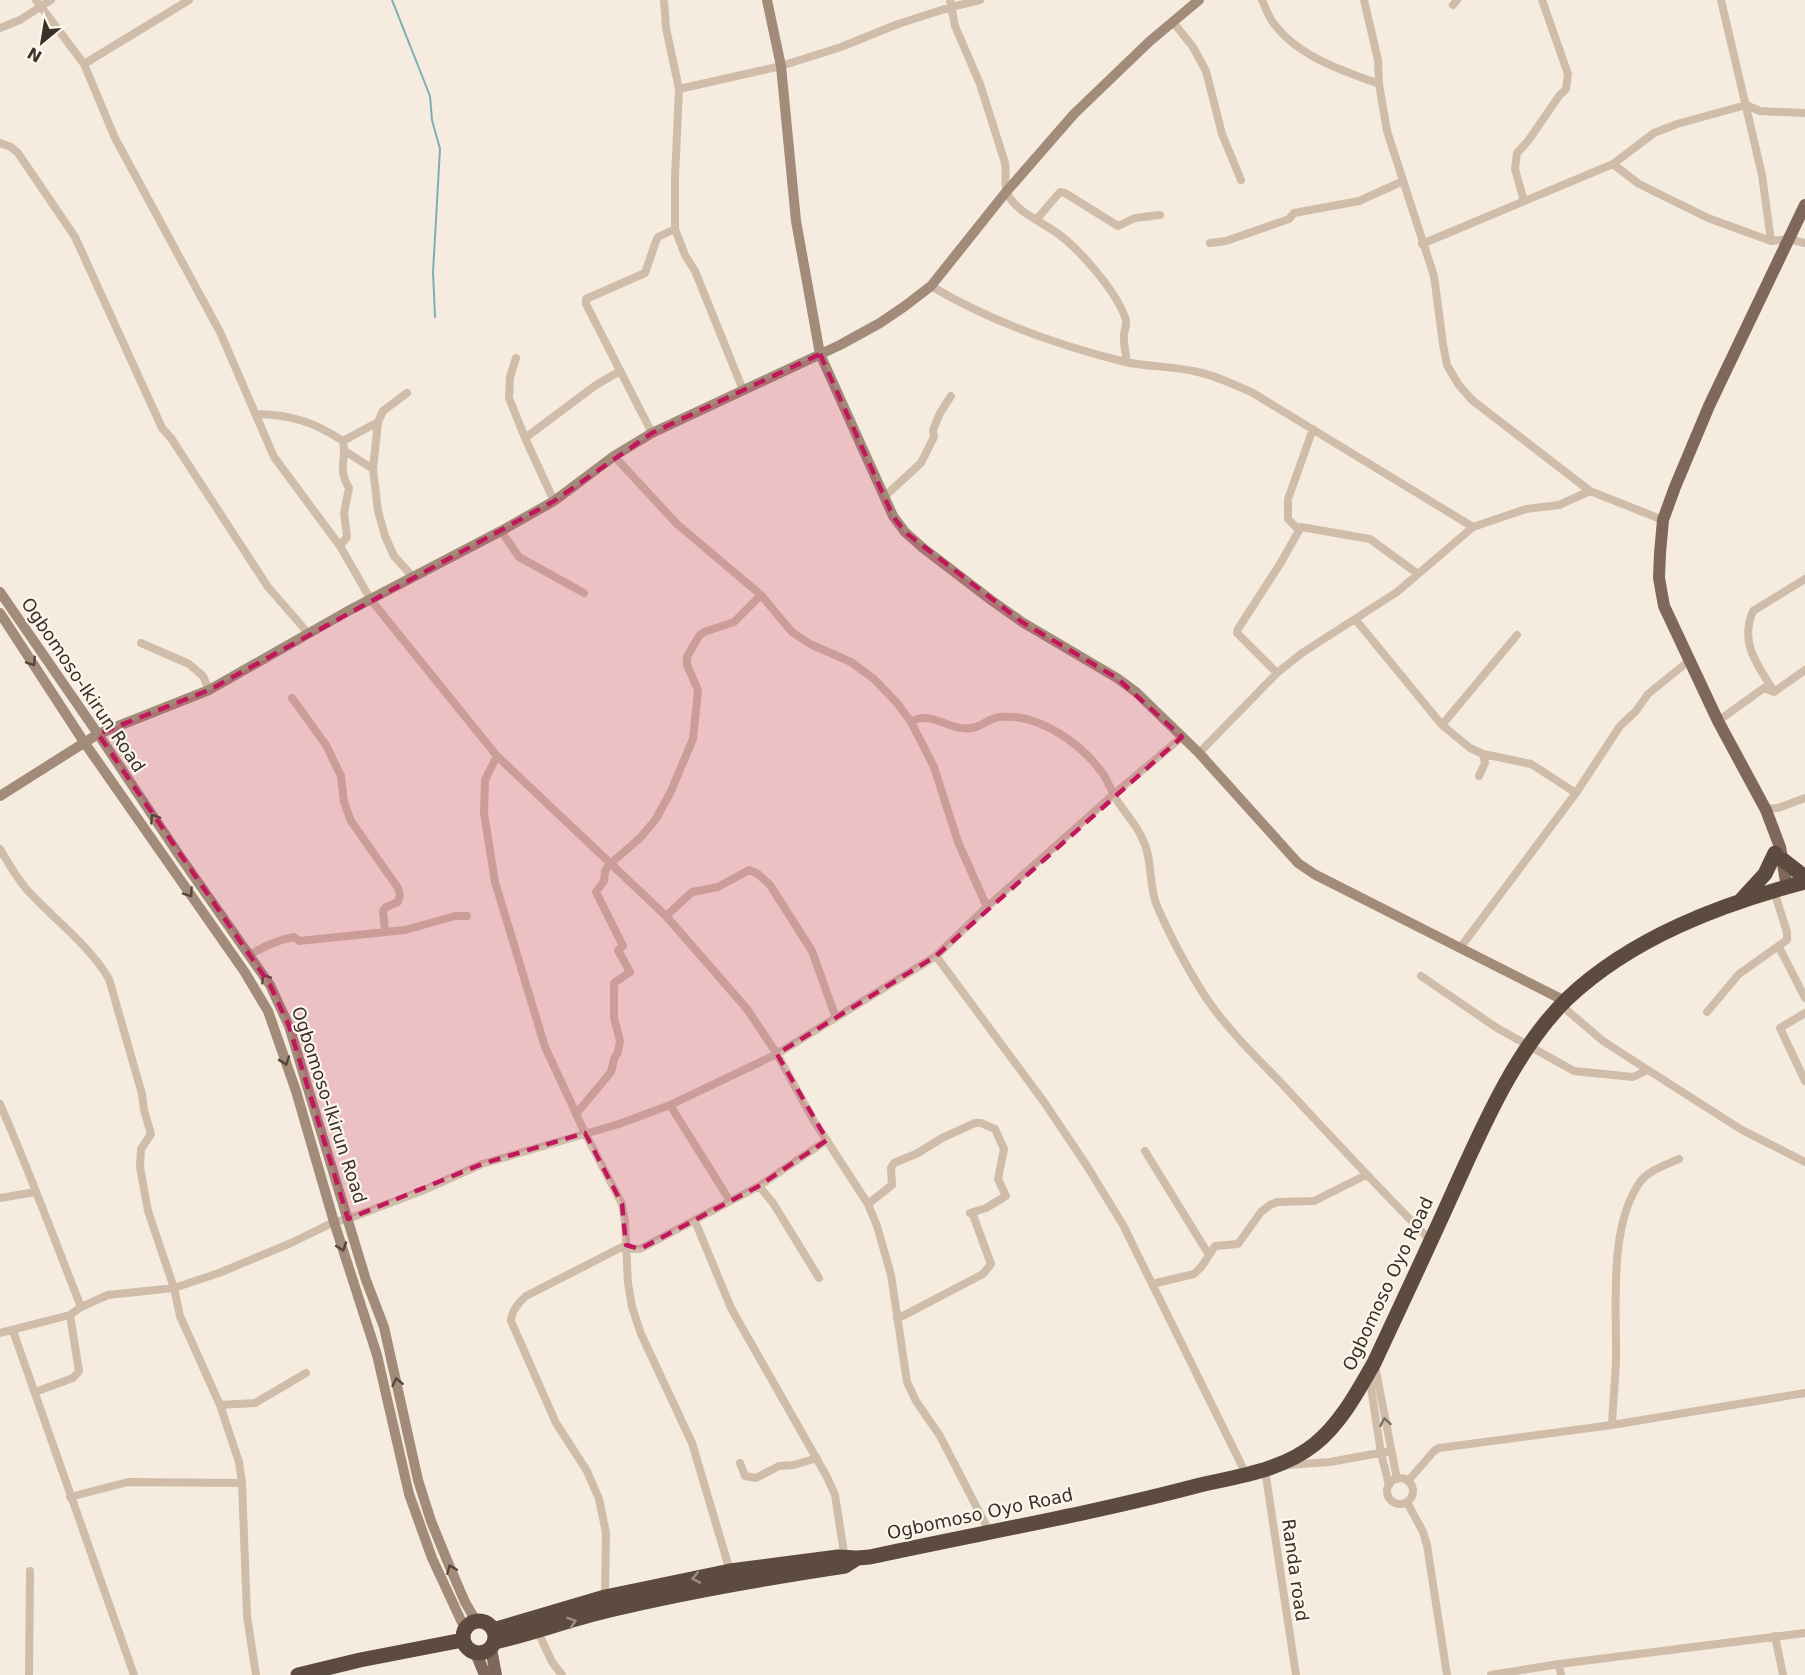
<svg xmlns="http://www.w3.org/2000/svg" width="1805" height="1675" viewBox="0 0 1805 1675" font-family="'DejaVu Sans',sans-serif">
<rect width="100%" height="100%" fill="#f5ecdf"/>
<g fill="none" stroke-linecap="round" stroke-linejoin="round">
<path stroke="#7bafb5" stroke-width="2" d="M392,0L430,96L432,120L440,149L433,272L435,317"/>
<path stroke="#cfbda9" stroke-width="8" d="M36,0L84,64L115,138L220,332L274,457L340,546L371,600L497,756L666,916L747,1009L777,1054L936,956L987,907L1113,795L1182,737
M664,0L666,28L679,89L675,178V229L685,255L695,271L743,390
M950,0L955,26L980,84L1005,163C1007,173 1003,186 1008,195C1016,210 1037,220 1051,229C1076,244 1115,290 1125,317C1128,324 1125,328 1124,334C1123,343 1126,354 1127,362
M1262,0C1265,7 1268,15 1272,21C1296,56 1341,70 1379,84
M1364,0L1378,60L1379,84L1387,131L1434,276L1443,344L1447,365L1458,384L1472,400L1590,491L1663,520
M1721,0L1762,175L1771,241
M1453,5L1457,0
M1173,22L1193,47L1206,71L1222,134L1241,180
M0,28L20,20L51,0
M84,64L189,0
M679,89L781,66L841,47L898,24L951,7L980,0
M0,143L11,147L18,153L75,237L162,428L171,438L268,587L308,633
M1613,164L1639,184L1708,218L1771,241L1789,239L1805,243
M1524,201L1515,169L1517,153L1528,141L1559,96L1566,89L1568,74L1542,0
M1036,220L1060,192L1065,193L1118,226L1135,218L1160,215
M1210,243L1226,241L1289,219L1294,213L1359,201L1401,182
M1422,244L1613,164L1654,133L1677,124L1746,105L1760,111L1805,113
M931,286C991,322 1057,345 1125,362C1149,367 1174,366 1198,372C1217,376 1235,385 1253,393L1473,527
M516,358L510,377L509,398L525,438L554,501
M407,393L383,411L378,422L373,469L378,511L385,536L394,556L413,577
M257,414C292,415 314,422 343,441L378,422
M652,433L586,304V299L645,273L656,241L658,237L675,229
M525,438L596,385L620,371
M345,451L373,469
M614,456L677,524L761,595L792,632L810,644L851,662L874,679L897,703L911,722L934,767L958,842L987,907
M884,497L921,463L934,437L933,430L940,413L951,396
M1299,530L1288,519V499L1313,429
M501,531L519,557L584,593
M340,546L347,537L344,513L349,488C337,468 347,461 343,441
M1355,619L1442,725L1470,748L1483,754L1485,763L1479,776
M141,643L189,664L203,676L209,690
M1277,673L1237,633L1238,629L1280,564L1301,527L1370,539L1418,574
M1774,692C1758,665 1739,644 1753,611L1805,579
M292,698L326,745L341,776L344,802L351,821L398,888L400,895L398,902L386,907L383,911L385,931
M1718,721L1764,688L1774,692L1805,670
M911,722C931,709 950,732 971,728C982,727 989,718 1000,717C1039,713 1082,744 1103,774C1109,783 1112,793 1118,802C1126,814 1138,827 1143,840C1153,860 1148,884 1157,906C1169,934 1191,976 1209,1002C1230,1032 1258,1059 1284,1086C1332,1138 1381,1190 1431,1241
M1442,725L1517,635
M1199,753L1277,673L1302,653L1397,592L1473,527L1526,509L1559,505L1590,491
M1483,754L1531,764L1576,793
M497,756L485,780L484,813L495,882L545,1047L585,1133L622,1204L625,1222L628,1283L632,1307L641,1334L692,1443L730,1571
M1764,809L1778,808L1805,798
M0,849C9,864 17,879 29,892C56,921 89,945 109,979L142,1094L144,1110L151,1134L141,1149L140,1167L148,1211L174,1288L180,1316L220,1405L239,1462L242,1483L247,1616L256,1675
M666,916L692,892L718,887L749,870L758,874L770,885L812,951L836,1018
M1779,947L1805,998
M1460,948L1576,793L1620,726L1636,711L1648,694L1690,660
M249,955C264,947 277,940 294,937L299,941L405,930L455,916H467
M936,956L1044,1102L1087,1166L1123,1225L1246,1474
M1421,976L1497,1028L1574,1071L1633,1077L1648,1070L1742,1130L1805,1162
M1562,1006L1603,1041L1648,1070
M1707,1012L1739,974L1787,940V932L1774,891
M1805,1013L1780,1028L1805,1081
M0,1104C29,1170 54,1239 81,1307
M670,1105L730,1201
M576,1114L611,1072L614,1059L618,1052L620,1041L614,1018V983L630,972L618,950L623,946L596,892L604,881L605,871L610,864L640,838L656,819L671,791L693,739L698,690L687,665V657L692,648L699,636L704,632L734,622L761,595
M1145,1151L1209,1255
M759,1186L773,1203L819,1278
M0,1198L35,1192
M868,1204L892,1185L891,1168L894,1163L918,1153L942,1138L975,1123H981L995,1129L1004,1149L998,1179L1006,1196L986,1208L970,1213L973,1215L991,1264L983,1274L897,1319
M695,1221L731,1308L827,1477L835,1495L845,1559
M1152,1284L1194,1274L1202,1266L1215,1246L1238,1244L1261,1212L1270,1205L1277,1202L1314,1201L1366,1175
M13,1331L134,1675
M0,1333L70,1315L81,1307L108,1295L174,1288L219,1273L291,1243L334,1222L348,1219L424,1190L482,1164L619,1124L670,1105L777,1054L814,1121L868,1204L877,1226L891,1275L907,1382L916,1401L940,1436L989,1531
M1375,1366L1397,1479
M1369,1375L1381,1453L1389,1485
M35,1392L73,1378L79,1371L70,1315
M220,1405L255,1403L306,1373
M1612,1425C1613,1403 1615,1382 1616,1361C1617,1307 1608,1228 1640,1182C1649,1170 1666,1165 1679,1159
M740,1463L745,1476L756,1478L779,1466L794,1465L817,1458
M1287,1465L1330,1462L1390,1451
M1265,1470L1296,1675
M1387 1491a13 13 0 1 1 26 0a13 13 0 1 1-26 0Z
M1408,1481L1434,1451L1439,1448L1612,1425L1805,1393
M70,1497L128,1482L242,1483
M1407,1502L1423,1532L1427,1545L1447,1675
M605,1597L606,1533L599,1499L587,1471L556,1423L511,1321C511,1312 519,1302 526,1296L626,1245L633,1249H640L759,1186L827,1140
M538,1632L552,1662L562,1675
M1775,1636L1783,1675
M1559,1664L1561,1675
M29,1675L30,1571
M1491,1675L1559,1664L1805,1633"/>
<path stroke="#a38b7a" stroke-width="10" d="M767,0L781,66L796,221L820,354L893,516L905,532L923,548L991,600L1022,622L1117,678L1136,692L1199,753L1298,863L1314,874L1565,1001
M0,592L98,734L179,855L270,985L289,1026L366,1280L384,1327L418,1480L431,1521L449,1565L465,1602L476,1621
M0,613L84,742L244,971L268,1011L296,1091L334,1222L377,1355L409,1494L432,1558L465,1629
M0,796L98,734L209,690L348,611L501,531L554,501L614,456L652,433L840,345L880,323L905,306L931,286L1006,192L1074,114L1150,41L1199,0"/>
<path stroke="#7f6859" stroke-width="12" d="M1787,887L1780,847L1766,810L1718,721L1664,606L1659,578L1660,553L1663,520L1675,487L1709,406L1805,205
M491,1649L496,1675
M476,1653L485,1675"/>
<path stroke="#5d4b40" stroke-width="15" d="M1783,860L1805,877
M1742,899L1765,874L1775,853
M463 1637a16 16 0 1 1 32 0a16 16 0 1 1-32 0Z
M493,1630L605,1597L730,1571L838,1557L857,1558L870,1557C980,1533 1091,1514 1200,1485C1239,1476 1283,1470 1315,1444C1341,1423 1358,1391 1374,1363C1401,1305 1428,1248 1454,1190C1483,1126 1516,1049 1567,999C1631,938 1721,904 1805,882
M495,1642C534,1633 571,1619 610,1610C688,1591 766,1578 845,1566L856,1559
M298,1675L360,1660L463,1640"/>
</g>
<defs><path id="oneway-chevron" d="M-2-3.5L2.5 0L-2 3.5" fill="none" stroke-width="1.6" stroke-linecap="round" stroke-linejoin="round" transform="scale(1.5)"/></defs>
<g stroke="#55473d">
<use href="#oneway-chevron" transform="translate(32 662) rotate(57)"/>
<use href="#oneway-chevron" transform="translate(154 818) rotate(-124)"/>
<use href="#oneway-chevron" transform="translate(189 893) rotate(55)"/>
<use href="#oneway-chevron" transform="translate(265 978) rotate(-124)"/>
<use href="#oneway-chevron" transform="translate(285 1061) rotate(71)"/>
<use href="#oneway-chevron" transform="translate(342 1247) rotate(71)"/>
<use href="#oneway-chevron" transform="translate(397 1382) rotate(-102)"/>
<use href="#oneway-chevron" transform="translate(451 1569) rotate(-113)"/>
</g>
<use stroke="#7e6f63" href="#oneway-chevron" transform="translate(1385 1422) rotate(-100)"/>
<g stroke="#9d8f85">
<use href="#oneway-chevron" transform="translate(696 1578) rotate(169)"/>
<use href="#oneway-chevron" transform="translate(572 1622) rotate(-17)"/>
</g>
<path fill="#c2185b" fill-opacity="0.2" stroke="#c2185b" stroke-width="4.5" stroke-dasharray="12 8" stroke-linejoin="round" d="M820,354L893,516L905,532L1022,622L1117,678L1182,737L936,956L777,1054L827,1140L759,1186L640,1249L626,1245L622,1204L585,1133L482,1164L348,1219L289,1026L270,985L98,734L209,690L554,501L652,433Z"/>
<g text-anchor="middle" stroke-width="4.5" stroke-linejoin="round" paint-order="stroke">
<g font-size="18" fill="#3b3029" stroke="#fcf6ec">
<text transform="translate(83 685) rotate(56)" y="6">Ogbomoso-Ikirun Road</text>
<text transform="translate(329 1105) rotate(72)" y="6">Ogbomoso-Ikirun Road</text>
<text transform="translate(1388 1284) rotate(-65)" y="6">Ogbomoso Oyo Road</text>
<text transform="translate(980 1514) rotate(-12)" y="6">Ogbomoso Oyo Road</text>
<text transform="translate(1295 1570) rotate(82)" y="6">Randa road</text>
</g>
</g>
<g transform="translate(42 42) rotate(210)" stroke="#fcf6ec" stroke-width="4.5" paint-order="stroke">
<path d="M0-4.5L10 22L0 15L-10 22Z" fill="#3b3029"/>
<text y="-9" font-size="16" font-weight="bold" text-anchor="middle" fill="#3b3029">N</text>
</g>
</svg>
